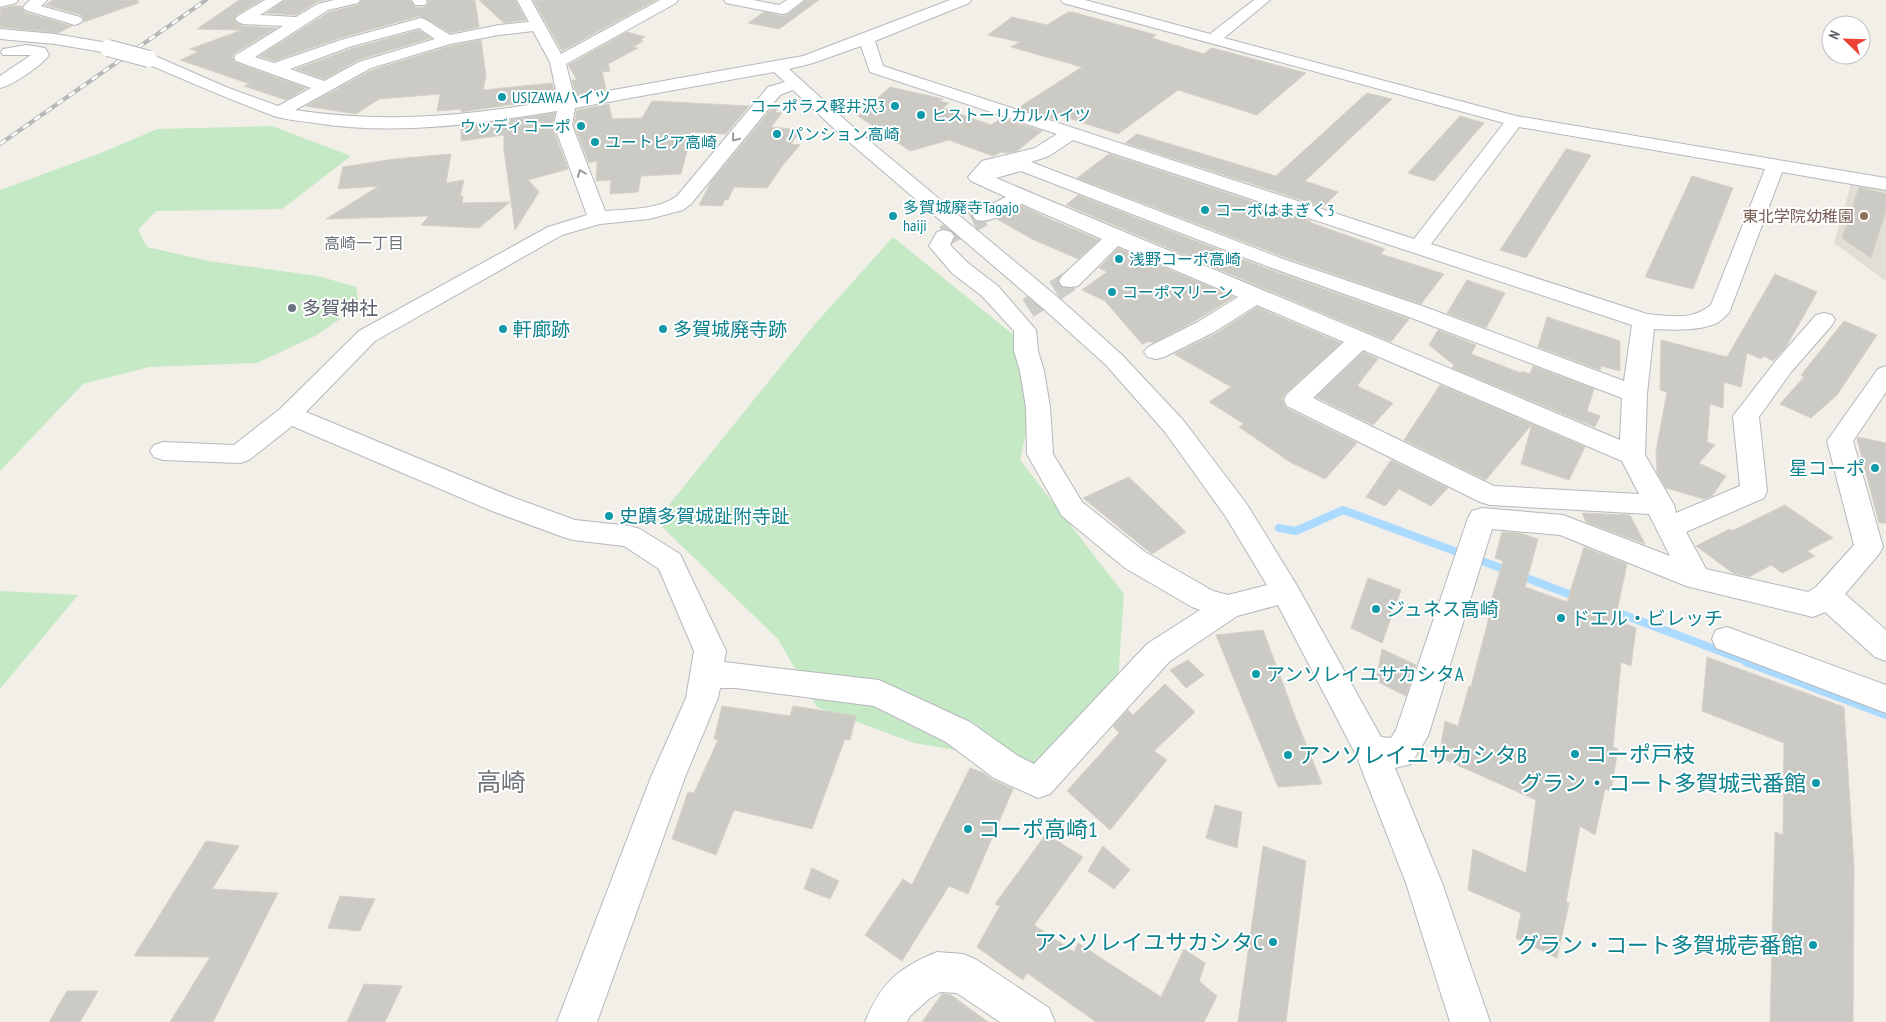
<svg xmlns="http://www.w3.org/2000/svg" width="1886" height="1022" viewBox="0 0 1886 1022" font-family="'PT Sans Narrow','Noto Sans JP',sans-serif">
<rect width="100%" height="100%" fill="#f1efe8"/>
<path fill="#e1ded6" d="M1851,184L1886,190V281L1834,243Z"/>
<path fill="#c5e8c5" d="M272,126L351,156L282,209L156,211L138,230L147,247L208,261L318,276L356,287L359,306L317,335L257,363L149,367L83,384L0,471V190L101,153L157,129Z
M893,237L1042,358L1020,460L1124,594L1115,724L1056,767L914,743L817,707L778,639L656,521L815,324Z
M0,591L78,595L0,689Z"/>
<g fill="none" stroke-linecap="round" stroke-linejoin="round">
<path stroke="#aadaff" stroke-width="8" d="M1279,528L1296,531L1343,510L1509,571
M1519,575L1579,598
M1608,609L1749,662"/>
<path stroke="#aadaff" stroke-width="10" d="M1746,661L1886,714"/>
</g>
<path fill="#cccac5" stroke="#d6d1c6" d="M53,0H138V3L84,22V19L81,15L45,5Z
M239,0H261L237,15L233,19L237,23L243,26L277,28L235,53L232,57L234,62L306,88L286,100L244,86L250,84L180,60L198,52L190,49L242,30L197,29Z
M285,0H326L317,2L296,15L266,13Z
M362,0H410L415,7H425L429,3L428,0H475L479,27L450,33L420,16L340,38L274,61L259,56L329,12L358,5Z
M479,0H515L526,20L504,23Z
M533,0H656L562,51Z
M806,0H819L779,29L748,23L764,12L782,16L787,15Z
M12,6H21L24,12L72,26L58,33L0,27V9Z
M1068,12H1072L1156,35L1152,38L1204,54L1211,48L1216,49L1306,73L1257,115L1178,90L1118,134L1062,116L1056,120L1018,108L1082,67L1011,47L1020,42L988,35L1012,17L1047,25Z
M419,30L431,38L358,60L324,79L296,69L353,48Z
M627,32L645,37L640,40L643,41L633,47L638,48L608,64L610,71L602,72L606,89L575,95L572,80H577L568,65Z
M481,40L486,76L483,90L552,83L556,98L461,112V109L437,111L440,94L379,99L356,114L306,106L372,70L450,46Z
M890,87L943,99L939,101L949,103L943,108L991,125L1002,118L1042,131L1017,151L1006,153L1001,152L993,156L949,140L910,151L858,116Z
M1367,93L1392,99L1305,181L1338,192L1323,207L1125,143L1137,134L1276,176Z
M652,101L749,106L726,134L692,132L681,174L641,176L638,192L610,194L611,180L596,181L597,161L589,163L574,125L577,110L609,104L612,119L642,118Z
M772,108H778L775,112L782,113L771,127L801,130L791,144L800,145L783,165L767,188L734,187L728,200L725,199L722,206L699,205L711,182Z
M555,113L552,126L568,169L528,180L539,192L515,230L504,151V135L461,141V126Z
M1460,116L1484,123L1434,181L1408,173Z
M1566,149L1591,155L1526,258L1500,250Z
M451,154L446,183L464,180L460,196H463L462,203L510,202L479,228L421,225L429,216L326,219L379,186L338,189L343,167L394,159Z
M1109,154L1311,221L1309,222L1385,249L1381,254L1444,274L1421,304L1284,257L1077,178Z
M1692,176L1733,188L1693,289L1645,277Z
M1859,187L1886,194V210L1871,258L1842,238Z
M1078,195L1268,269L1409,319L1391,342L1066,205Z
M1022,206L1050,219L1099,240L1078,259L1032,239L997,219Z
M1118,248L1234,297L1197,320L1153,343L1150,341L1142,344L1105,301L1082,290L1107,272L1099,268Z
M1775,274L1817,292L1786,347L1773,361L1764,356L1761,359L1747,353L1741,387L1724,382L1723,408L1710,404L1707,442L1715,445L1699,463L1726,476L1712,496L1704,499L1666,488L1657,473L1656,451L1667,392L1660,390L1661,340L1727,357Z
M1467,280L1505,293L1486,328L1447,313Z
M1257,307L1341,343L1286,393L1282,399L1286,408L1357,443L1325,479L1290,462L1239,427L1244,424L1209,402L1231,387L1174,354L1215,334Z
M1547,317L1620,341V371L1601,366L1600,370L1538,347Z
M1844,321L1877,335L1837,395L1811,418L1780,404L1804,377L1801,375Z
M1438,330L1476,345L1471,354L1521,373L1522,371L1530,374L1533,366L1594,389L1587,411L1600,416L1595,427L1452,368L1454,365L1429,345Z
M1363,352L1378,359L1357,386L1393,403L1373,425L1316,397Z
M1440,385L1532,424L1486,480L1404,440Z
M1532,424L1585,447L1569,480L1521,464Z
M1858,437L1886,443V523H1879L1857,439Z
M1391,460L1448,488L1431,506L1399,489L1385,506L1366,497Z
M1129,477L1186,532L1152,554L1083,498Z
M1785,505L1833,538L1807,551L1815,556L1782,573L1771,565L1749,577L1733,573L1696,546L1730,529L1732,531Z
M1582,513L1630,515L1645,544L1586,522Z
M1502,532L1520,533L1538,539L1525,587L1567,602L1584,547L1627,564L1615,620L1636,628L1631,666L1621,662L1613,747L1618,749L1611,791L1605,789L1595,835L1580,826L1566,902L1569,903L1557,958L1516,938L1521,913L1468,890L1473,849L1526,873L1536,800L1439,757L1445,721L1458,726L1469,686L1471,687L1491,609L1489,608L1503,561L1495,558Z
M1368,578L1401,590L1382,643L1351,628Z
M1263,630L1296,719L1322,784L1278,787L1216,635Z
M1382,649L1416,665L1406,696L1376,681Z
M1707,657L1844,707L1854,867L1853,1022H1770L1775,832L1783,835L1784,743L1702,711Z
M1188,660L1204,675L1186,688L1170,670Z
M1165,684L1195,712L1154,751L1167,760L1110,830L1067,791L1119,733L1113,726L1128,710L1133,715Z
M722,706L790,716L793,706L856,716L850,740L845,739L812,829L734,810L716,855L672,839L688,792L694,793L718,740L714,739Z
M970,768L984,773L993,780L1013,789L968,894L949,886L902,961L865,935L903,879L912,885Z
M1215,805L1242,812L1237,848L1206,838Z
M1046,834L1083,857L1034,925L1074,952L1078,943L1161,997L1184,949L1205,963L1199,981L1217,996L1204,1022H1096L1027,973L1023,980L977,947L1000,906L995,904Z
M206,841L239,846L212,889L278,893L213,1022H170L210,957L134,956Z
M1103,846L1130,870L1114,889L1088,871Z
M1263,846L1306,861L1286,1022H1238Z
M812,868L839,881L830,899L804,889Z
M340,896L375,899L360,931L328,928Z
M364,984L402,986L385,1022H347Z
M67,991H98L80,1022H49Z
M942,994L951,995L988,1022H922Z"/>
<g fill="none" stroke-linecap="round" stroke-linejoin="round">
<path stroke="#ccccc8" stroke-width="21" stroke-dasharray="21 11" stroke-linecap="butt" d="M944,236L983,216
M1028,308L1070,281"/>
<g stroke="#b5b8bc" stroke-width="2">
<path id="minor" d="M0,0H18L16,3L0,7Z
M30,0H47L41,6L80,17L83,20L80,23L75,25L25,10L23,7Z
M265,0H283L260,15L296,17L318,4L334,0H360L358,3L328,10L255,57L274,63L341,40L421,18L426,20L450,35L499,25L529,22L517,0H531L561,54L660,0H678L676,3L566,64L574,97L803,56L950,0H971L969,3L875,41L883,66L1414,239L1504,123L1063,3L1061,0H1085L1210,34L1254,0H1270L1224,38L1516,116L1886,178V190L1782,172L1729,313C1725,316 1721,321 1717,323C1700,331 1673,330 1654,329L1647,394L1645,455L1674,505L1676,513L1740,486L1733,416L1775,362L1816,315L1824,313L1832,315L1835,320L1832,325L1791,372L1759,417L1767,491L1764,498L1686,532L1706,569L1808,592L1816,587L1854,545L1827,441L1878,369L1886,366V392L1853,441L1883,547L1879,554L1845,594L1886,630V661L1875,657L1825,612L1813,617L1686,586L1560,535L1492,529L1428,736L1411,764L1395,768L1442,883L1490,1022H1450L1406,883L1356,755L1278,605L1237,616L1169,662L1050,794L1038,798L994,778L946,742L874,706L736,688H720L718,698L685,777L597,1022H557L651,777L686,698L694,651L659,569L624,546L573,540L563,537L492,511L292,426L249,460L240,463L163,460L154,457L150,451L154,445L163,442L234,445L280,409L359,331L548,227L587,215L554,125L557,111C477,124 395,136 315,123C301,121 286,120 274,116C230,100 187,81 143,62L141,59L143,56H155L226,87L278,106L311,88L236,61L234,58L236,55L283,26L243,24L238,22L235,19L238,16ZM419,28L435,39L359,62L324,81L290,69L352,46ZM533,31L550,62L558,100C467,116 387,124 295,110L371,68L450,44L499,35ZM861,46L870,72L1057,134L1035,148L982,161L968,177L971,181L1006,197L976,212L973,216L976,220C991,224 1008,211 1022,204L1102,239L1062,276L1059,281L1062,286L1070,287L1078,286L1118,246L1238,297L1198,322L1148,347L1144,352L1148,357L1156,359L1164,357L1214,332L1257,305L1344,342L1287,394L1284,400L1287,406L1480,502L1490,505L1649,514L1670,556L1563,515L1482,508L1472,511L1468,518L1396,730L1391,738L1381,737L1296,584L1246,503L1183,420L1122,355L1061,300L854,128L789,69L813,63ZM774,72L785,82L768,87L677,196C658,210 629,209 605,211L572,125L575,108ZM793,90L842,136L1045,310L1106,365L1165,432L1226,517L1267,585L1228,595L1213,591L1145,552L1082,502L1053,454L1050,407L1044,371L1038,351L1036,330L998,286L968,263L950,245L954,236L951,232L944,230L937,232L929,246L952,273L982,296L1014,331V351L1020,371L1026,407L1027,454L1062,516L1125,568L1192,607L1200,610L1147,644L1034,764L1018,756L970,722L879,680L724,662L726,651L680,554L640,529L630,526L575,520L512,497L306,412L375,341L562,235L600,224L649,219L683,210L691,204L780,95ZM1519,127L1765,169L1711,305C1692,321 1670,316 1647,314L1431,244ZM1073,140L1632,325L1624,381L1425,307L1283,259L1031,162L1049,156ZM1021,171L1269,267L1409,317L1622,398L1620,440L996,178ZM1363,350L1622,461L1639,494L1494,486L1313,398Z
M412,0H426L427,2L425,5H415Z
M724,0H753L779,5L787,0H804L787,13L782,14L731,4L726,3Z
M0,29L55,34L108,43L114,45L116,48L114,51L108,53L55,44L0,39Z
M27,45L45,48L49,55C41,66 13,85 0,88V76L31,55H3L1,52L3,49Z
M1727,627L1886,685V713L1716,648L1712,639L1716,630Z
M937,952L963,954L977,960L1049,1008L1055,1022H1000L957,993L940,992L930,998L910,1016L907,1022H865C881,983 898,968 937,952Z"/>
</g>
<use href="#minor" fill="#fff" fill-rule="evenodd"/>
<g stroke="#b6b7b8" stroke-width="4">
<path id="rail" d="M0,144L206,0"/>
</g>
<use href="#rail" stroke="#fff" stroke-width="2.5" stroke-dasharray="7" stroke-linecap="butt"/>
<g stroke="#b5b8bc" stroke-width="18" stroke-linecap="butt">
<path id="minor-bridge" d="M108,48L149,59"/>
</g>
<use href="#minor-bridge" stroke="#fff" stroke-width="16"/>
</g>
<defs><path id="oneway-chevron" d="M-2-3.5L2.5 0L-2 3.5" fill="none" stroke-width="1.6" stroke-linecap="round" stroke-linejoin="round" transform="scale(1.25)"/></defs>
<g stroke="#979a9d">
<use href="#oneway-chevron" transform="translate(735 138) rotate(129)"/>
<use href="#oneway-chevron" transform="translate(581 173) rotate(-111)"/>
</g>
<g fill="#0f9aa8" stroke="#fff" stroke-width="2">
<circle cx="502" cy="97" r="5"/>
<circle cx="895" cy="106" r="5"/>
<circle cx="921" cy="115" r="5"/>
<circle cx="581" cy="126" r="5"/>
<circle cx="777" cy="134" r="5"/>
<circle cx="595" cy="142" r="5"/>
<circle cx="1205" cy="210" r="5"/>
<circle cx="893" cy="216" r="5"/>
<circle cx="1119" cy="259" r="5"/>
<circle cx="1112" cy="292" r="5"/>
<circle cx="503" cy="329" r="5"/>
<circle cx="663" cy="329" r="5"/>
<circle cx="1875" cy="468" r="5"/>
<circle cx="609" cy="516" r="5"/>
<circle cx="1376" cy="609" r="5"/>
<circle cx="1561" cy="618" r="5"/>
<circle cx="1256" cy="674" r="5"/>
<circle cx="1575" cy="754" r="5"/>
<circle cx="1288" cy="755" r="5"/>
<circle cx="1816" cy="783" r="5"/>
<circle cx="968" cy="829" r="5"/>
<circle cx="1273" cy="942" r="5"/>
<circle cx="1813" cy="945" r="5"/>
</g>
<circle fill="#8d6e63" stroke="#fff" stroke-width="2" cx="1864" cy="216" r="5"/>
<circle fill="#6b7280" stroke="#fff" stroke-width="2" cx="292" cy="308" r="5"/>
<g text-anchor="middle" stroke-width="4" stroke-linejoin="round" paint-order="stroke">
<g font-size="16" fill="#0d838f" stroke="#fff" text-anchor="start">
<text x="512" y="103">USIZAWAハイツ</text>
<text x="885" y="112" text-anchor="end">コーポラス軽井沢3</text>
<text x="931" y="121">ヒストーリカルハイツ</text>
<text x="571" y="132" text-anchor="end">ウッディコーポ</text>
<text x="787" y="140">パンション高崎</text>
<text x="605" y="148">ユートピア高崎</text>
<text x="903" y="213">多賀城廃寺Tagajo<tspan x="903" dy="18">haiji</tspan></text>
<text x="1215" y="216">コーポはまぎく3</text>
<text x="1129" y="265">浅野コーポ高崎</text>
<text x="1122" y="298">コーポマリーン</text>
</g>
<g font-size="16" fill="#785e54" stroke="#fff" text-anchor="end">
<text x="1854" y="222">東北学院幼稚園</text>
</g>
<g font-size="16" fill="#70757a" stroke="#fff">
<text x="364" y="249">高崎一丁目</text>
</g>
<g font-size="19" fill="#5b616d" stroke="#fff" text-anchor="start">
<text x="302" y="315">多賀神社</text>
</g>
<g font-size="19" fill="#0d838f" stroke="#fff" text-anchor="start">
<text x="513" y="336">軒廊跡</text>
<text x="673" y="336">多賀城廃寺跡</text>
<text x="1865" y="475" text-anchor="end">星コーポ</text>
<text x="619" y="523">史蹟多賀城趾附寺趾</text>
<text x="1386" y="616">ジュネス高崎</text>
<text x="1571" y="625">ドエル・ビレッチ</text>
<text x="1266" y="681">アンソレイユサカシタA</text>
</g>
<g font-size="22" fill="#0d838f" stroke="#fff" text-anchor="start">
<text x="1585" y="762">コーポ戸枝</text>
<text x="1298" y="763">アンソレイユサカシタB</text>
<text x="1806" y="791" text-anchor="end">グラン・コート多賀城弐番館</text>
<text x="978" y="837">コーポ高崎1</text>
<text x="1263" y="950" text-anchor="end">アンソレイユサカシタC</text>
<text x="1803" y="953" text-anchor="end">グラン・コート多賀城壱番館</text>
</g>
<g font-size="25" fill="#70757a" stroke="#fff">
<text x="501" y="791">高崎</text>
</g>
</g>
<g transform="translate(1846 40) rotate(293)"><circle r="24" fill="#ffffff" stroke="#bfc1c3"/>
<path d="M0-4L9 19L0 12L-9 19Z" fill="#ea4335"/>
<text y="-8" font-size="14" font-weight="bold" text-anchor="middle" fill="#5f6368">N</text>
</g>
</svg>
